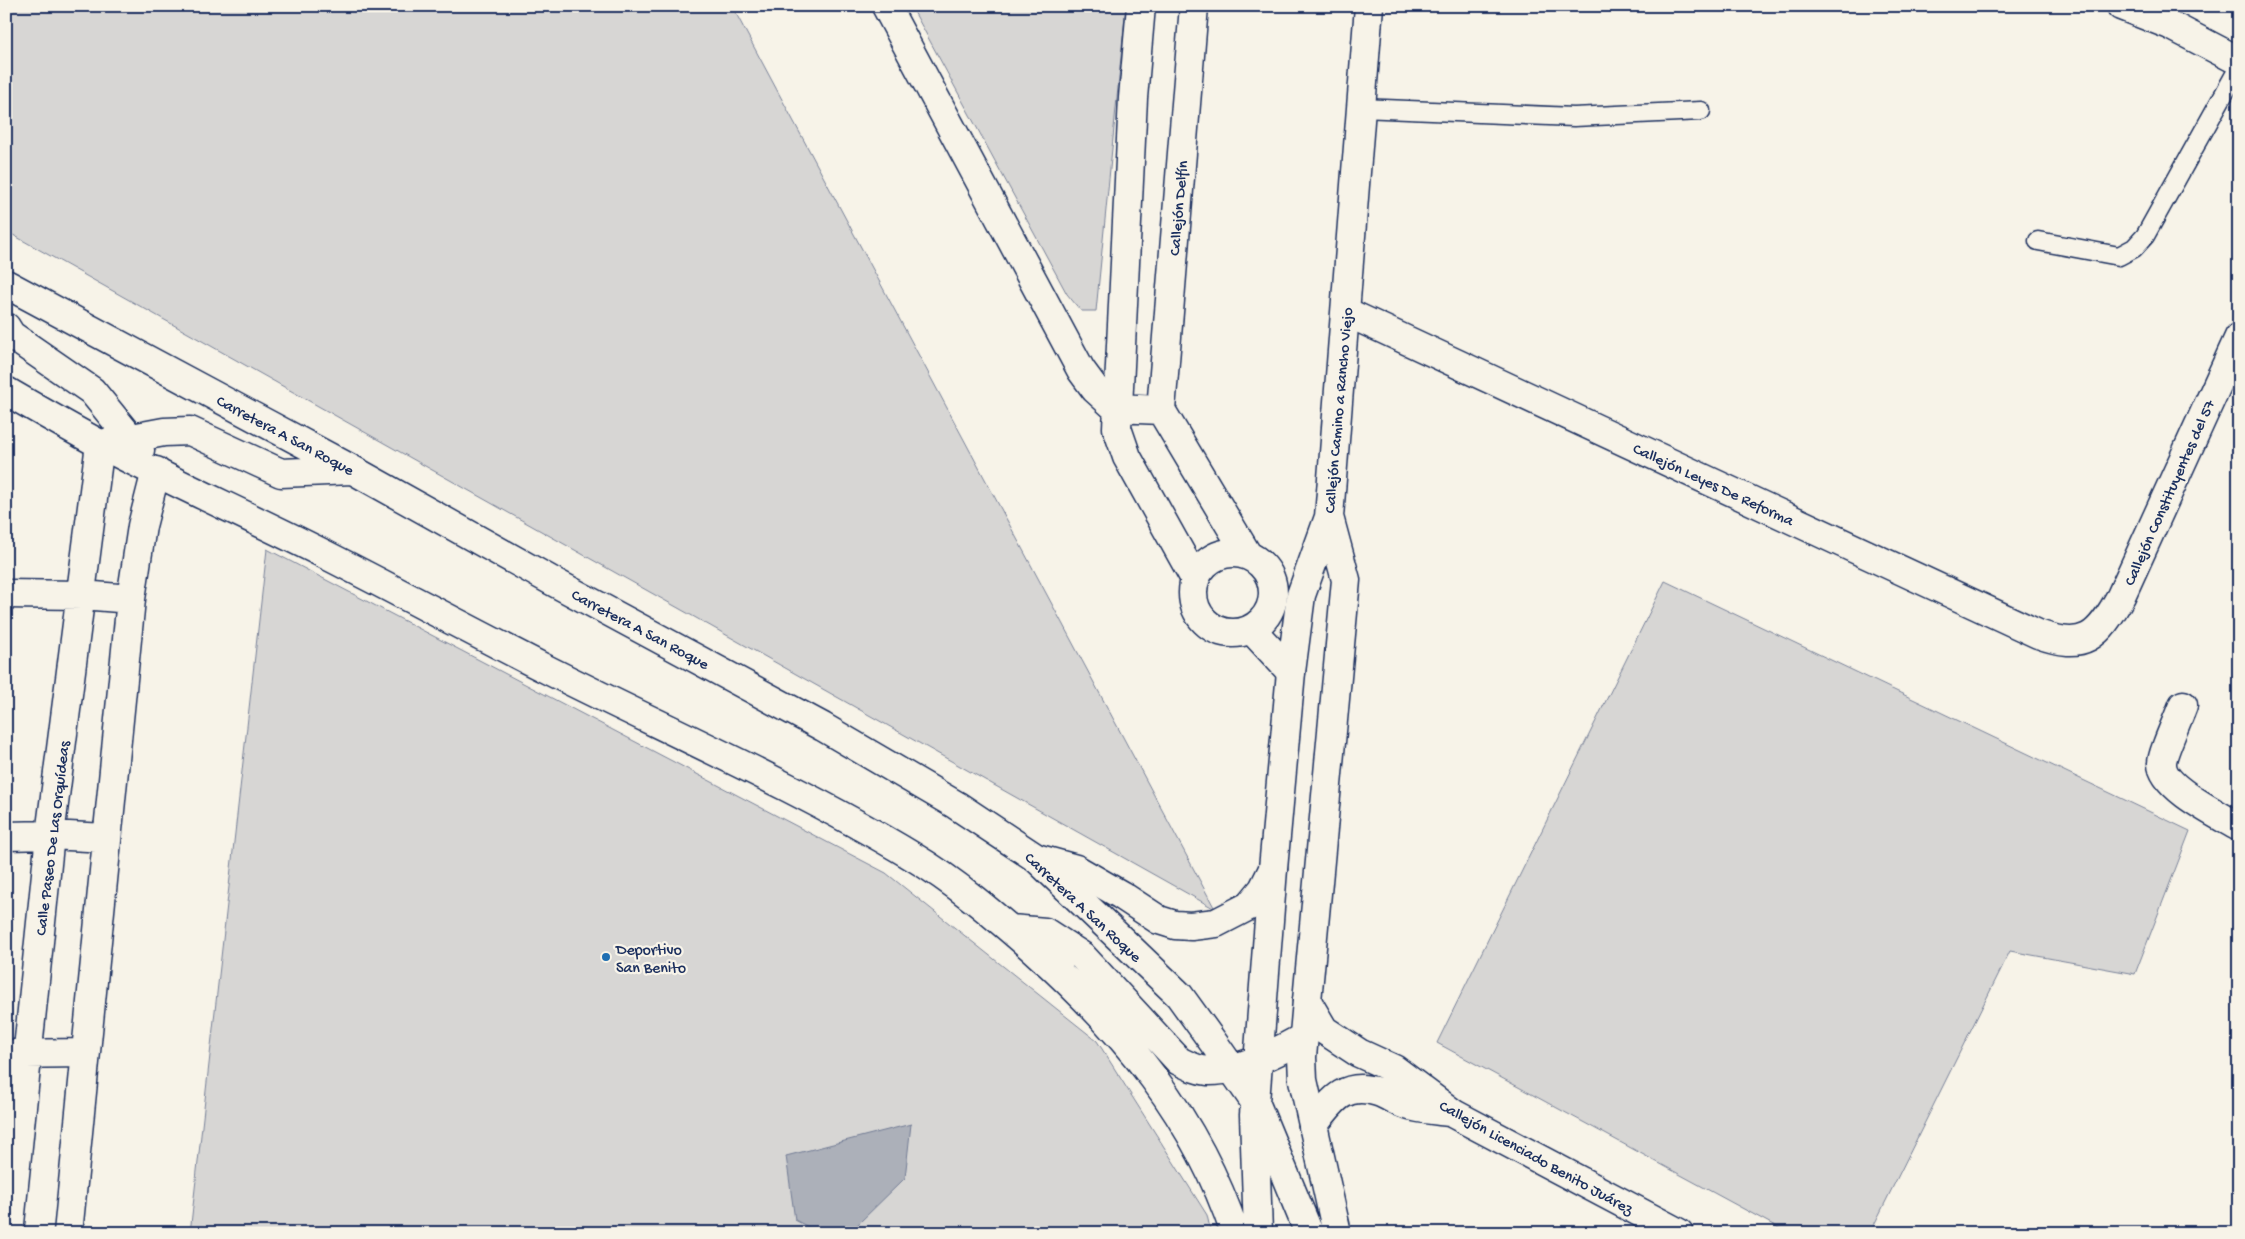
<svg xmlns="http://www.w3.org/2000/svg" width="2245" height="1239" viewBox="0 0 2245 1239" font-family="'Gochi Hand',sans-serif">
<rect width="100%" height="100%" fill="#f7f3e8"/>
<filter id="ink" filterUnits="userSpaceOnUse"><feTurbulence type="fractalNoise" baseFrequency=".02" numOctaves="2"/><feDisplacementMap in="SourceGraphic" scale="10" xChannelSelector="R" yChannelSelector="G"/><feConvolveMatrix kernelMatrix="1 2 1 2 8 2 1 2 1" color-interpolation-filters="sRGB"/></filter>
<g filter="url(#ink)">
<path fill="#d7d6d4" stroke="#798299" d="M6,6H732L1215,909L6,231Z
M911,6H1126L1096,311H1081L1067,294Z
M267,549L886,873L1097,1041L1207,1215L1211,1233H190Z
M1665,581L2190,831L2135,974L2010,951L1870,1233H1788L1437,1043Z"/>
<path fill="#acb0b9" stroke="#727c95" d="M911,1124L905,1178L855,1227L818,1232L795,1220L786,1156Z"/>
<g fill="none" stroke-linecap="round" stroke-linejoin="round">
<g stroke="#1b2f5e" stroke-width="21">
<path id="service" d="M1361,108L1574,117L1701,111
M2038,241L2119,256L2134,248L2145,236L2239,67"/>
</g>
<g stroke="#1b2f5e" stroke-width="31">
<path id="minor" d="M886,6L1081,370L1095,389L1116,408L1161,410
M1141,6L1133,98L1117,428L1127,457L1195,579
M2121,6L2170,25L2239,61
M1346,312L2038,634C2085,651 2098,637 2121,596L2239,337
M1161,410L1194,6
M1161,410L1247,554
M1193 593a40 40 0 1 1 80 0a40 40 0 1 1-80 0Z
M6,594L82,595L131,599
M1251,629L1291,672
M2183,705C2179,717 2162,753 2162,763C2161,787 2219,815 2239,827
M6,836L50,835L106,838
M6,1054L85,1053
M9,1233L50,835L100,444
M68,1233L131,599L142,526L156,471"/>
</g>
<g stroke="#1b2f5e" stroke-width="31">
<path id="tertiary" d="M1329,517L1346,580L1307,1001L1324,1030L1359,1053L1394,1069L1454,1114L1679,1233
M1036,858L1076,869L1121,895L1159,920L1175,925L1191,926L1216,923L1249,906L1263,889L1273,869L1291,672L1301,595L1329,517L1369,6
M1313,1126C1332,1101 1344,1081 1378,1092C1388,1095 1396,1102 1406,1105C1419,1109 1434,1110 1448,1112"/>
</g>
<g stroke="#1b2f5e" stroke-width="31">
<path id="secondary" d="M6,284L353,470L552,581L823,727L956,805L1036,858L1179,995L1218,1049L1255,1102L1309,1233
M6,327L11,335L92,391L140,450
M6,391C37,409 68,427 100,444C174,483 251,517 326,555C399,592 471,631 544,668C667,730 794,785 912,856C956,882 995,916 1033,949C1124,1031 1196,1116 1235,1233
M100,444L164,432L190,431L281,473L352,470
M1011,929L1045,932L1082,956L1179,1061C1189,1066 1197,1070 1208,1071C1239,1072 1278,1052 1304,1037
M1307,1001L1302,1057L1303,1080L1337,1233
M1258,1233L1254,1115L1273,869"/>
</g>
<use href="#service" stroke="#f7f3e8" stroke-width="18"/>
<use href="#minor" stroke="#f7f3e8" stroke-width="28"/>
<use href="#tertiary" stroke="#f7f3e8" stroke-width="28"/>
<use href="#secondary" stroke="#f7f3e8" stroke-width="28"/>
</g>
</g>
<circle fill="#1f6fb2" stroke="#f7f3e8" stroke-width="2" cx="606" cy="957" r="5"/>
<g text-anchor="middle" stroke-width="4.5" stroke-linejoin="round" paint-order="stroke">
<g font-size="16" fill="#1b2f5e" stroke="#f7f3e8">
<text transform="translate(1177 208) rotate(-85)" y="6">Callejón Delfín</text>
<text transform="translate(1337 410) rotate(-85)" y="6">Callejón Camino a Rancho Viejo</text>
<text transform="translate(286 434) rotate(28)" y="6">Carretera A San Roque</text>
<text transform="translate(1714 483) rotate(25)" y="6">Callejón Leyes De Reforma</text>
<text transform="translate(2168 492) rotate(-66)" y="6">Callejón Constituyentes del 57</text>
<text transform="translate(641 628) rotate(28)" y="6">Carretera A San Roque</text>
<text transform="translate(51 838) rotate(-83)" y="6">Calle Paseo De Las Orquídeas</text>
<text transform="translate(1084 906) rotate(43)" y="6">Carretera A San Roque</text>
<text transform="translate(1537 1156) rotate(29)" y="6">Callejón Licenciado Benito Juárez</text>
</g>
<g font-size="16" fill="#1b2f5e" stroke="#f7f3e8" text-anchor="start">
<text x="616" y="954">Deportivo<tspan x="616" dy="18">San Benito</tspan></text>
</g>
</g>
<rect width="2245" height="1239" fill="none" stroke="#f7f3e8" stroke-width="25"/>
<rect x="12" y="12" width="2220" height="1214" fill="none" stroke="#1b2f5e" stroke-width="2" filter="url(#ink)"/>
</svg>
